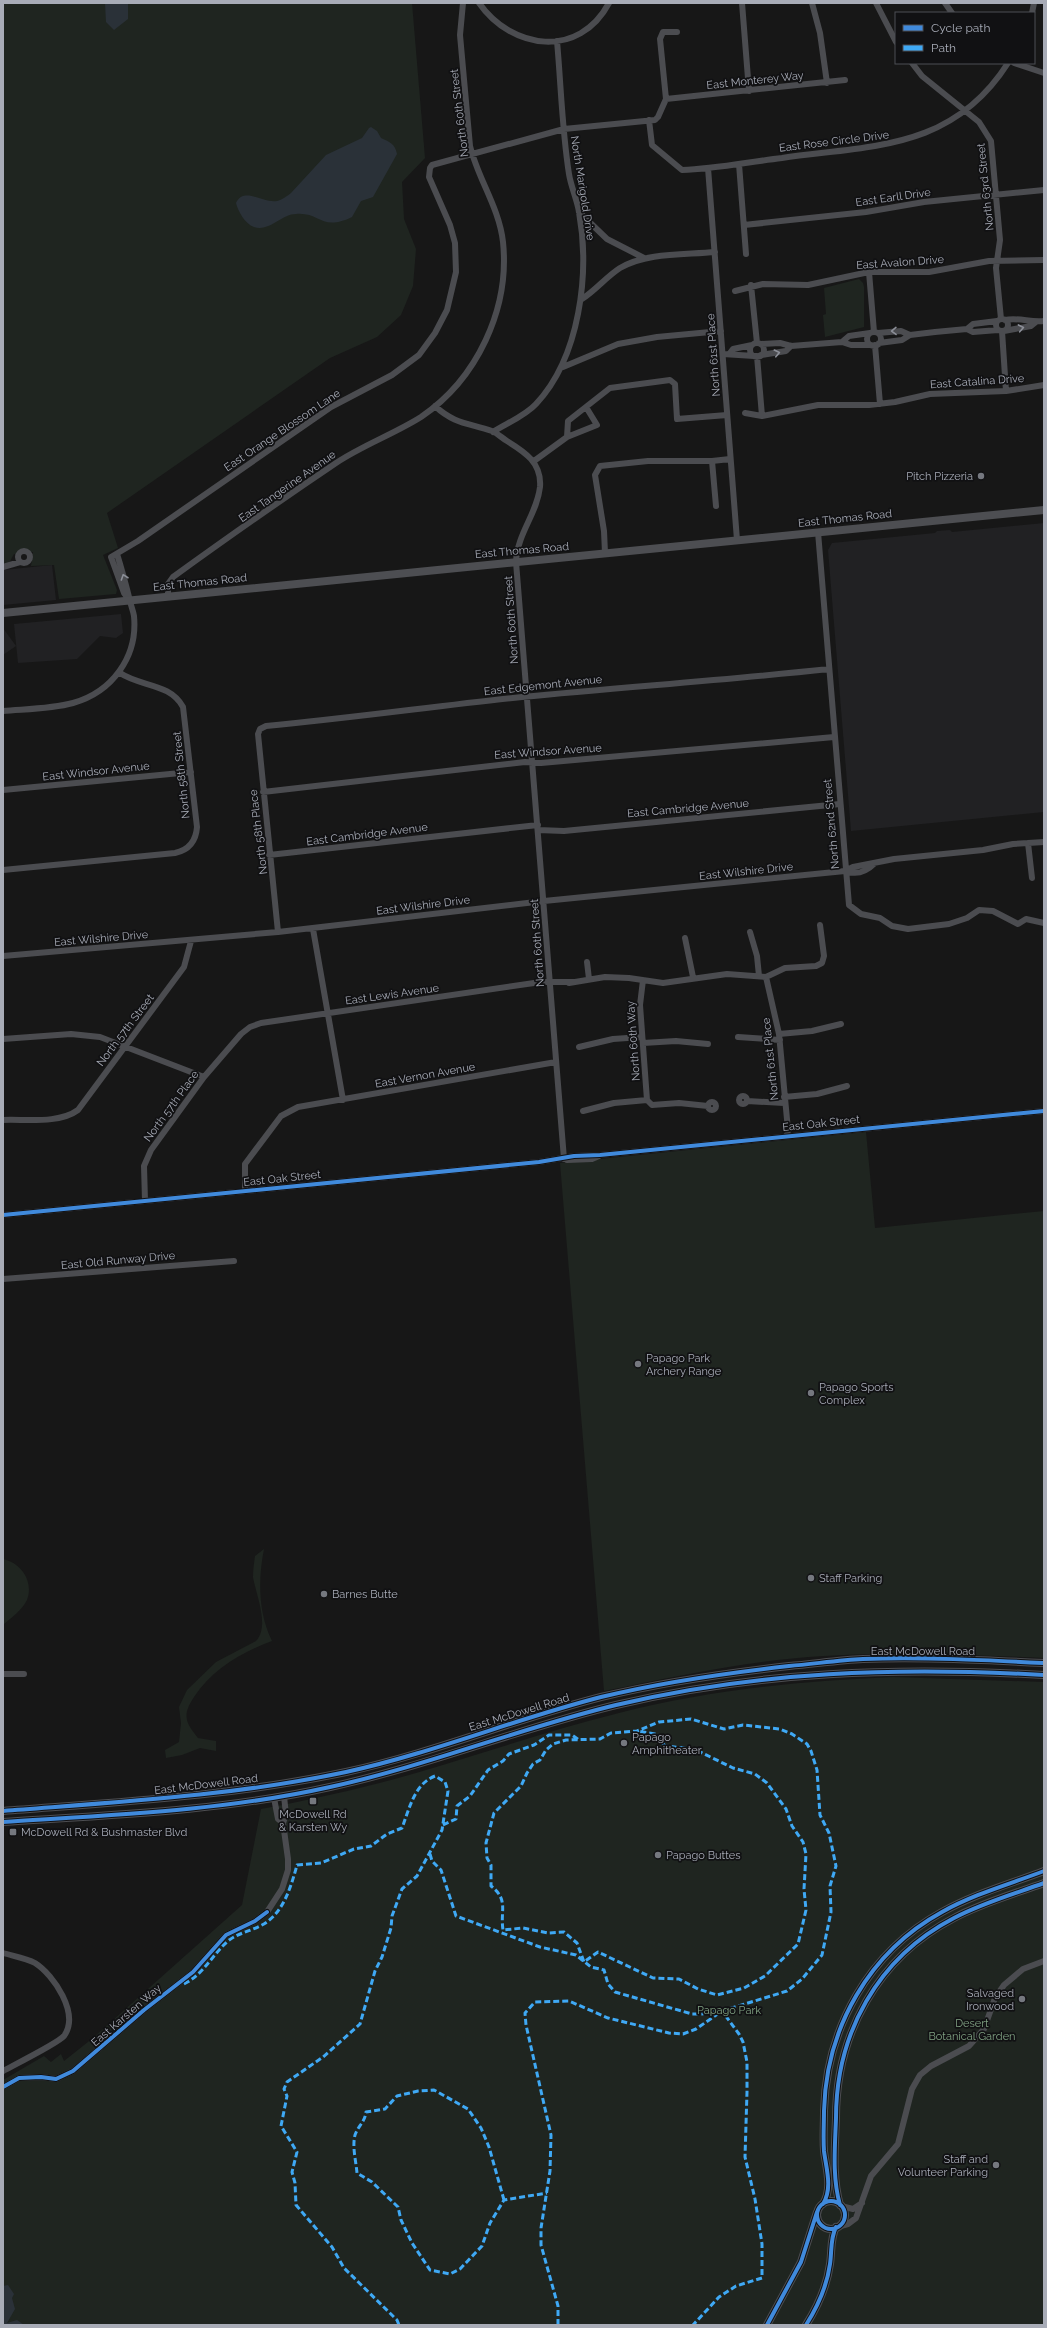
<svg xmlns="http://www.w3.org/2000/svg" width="1047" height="2328" viewBox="0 0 1047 2328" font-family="Raleway,sans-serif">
<rect width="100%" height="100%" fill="#171717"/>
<path fill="#212123" d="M1044,523V812L851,831L828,550L832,543L935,533L937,531L950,530L952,532Z
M52,565L56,600L3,605V570Z
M121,614L123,633L116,638L100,636L77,659L18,663L14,624Z
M3,628L16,646L3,655Z"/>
<path fill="#1f2520" d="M3,3H412L425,158L402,182L404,219L416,249L413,286L401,315L377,337L330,358L107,513L118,548L103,555L117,590L116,594L59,599L54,565L31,566L33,552L14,554L9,563L3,564Z
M859,279L863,283L864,287V327L825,337L823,315L826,314L824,288Z
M866,1132L875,1228L1044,1211V1658C955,1654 866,1650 777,1660C719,1667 662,1679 604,1691L560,1163Z
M264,1549C258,1579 258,1613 272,1641C240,1653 213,1669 194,1697C189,1705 184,1713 188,1723C190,1728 195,1734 198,1738L216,1741V1751L200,1748L182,1755L166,1758L165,1750L179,1742L181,1723L179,1707L187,1690L216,1662L256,1641C270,1626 256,1595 253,1577C253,1570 254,1563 255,1556Z
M3,1559C21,1563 34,1581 27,1600C22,1610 11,1618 3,1625Z
M893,1677L1044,1682V2325H3V2080L44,2056L51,2062L61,2054L64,2061L93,2038L242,1905L261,1809C314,1799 365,1788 416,1773C484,1753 551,1730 619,1713C708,1690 801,1681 893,1677Z"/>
<path fill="#2a3138" d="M105,3H128V19L114,30L106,22Z
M371,127L377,131L381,138C390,142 395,144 397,154L373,197L361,201L352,217C321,232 321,212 296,214C281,214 270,232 254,227C245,224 238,211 236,203C244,186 264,204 277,201C282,200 287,196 291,193L326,155L362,138L369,128Z
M8,2285L14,2294L12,2298L15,2309L7,2323L17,2320L24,2325H3V2286Z"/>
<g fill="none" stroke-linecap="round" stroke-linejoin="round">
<path stroke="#4b4c50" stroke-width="6" d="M479,3C512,50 579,59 609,3
M742,3L749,91
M812,3L820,33L827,83
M876,3L896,42
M945,3L952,13
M1032,13L1034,3
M912,63L922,76L979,122L991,141L1000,240L996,268L1001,319
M1014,63L1044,73
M666,99L845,80
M649,120L652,145L682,170C715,169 748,162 782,158C871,145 952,151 1008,63
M739,164L746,254
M708,168L737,540
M579,212L607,239L644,258
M744,225L866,212L924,202L1044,190
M869,272L874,332
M751,285L757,343
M735,291L763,284L808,285L869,272H929L989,261L1044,260
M582,299C596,290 606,277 620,268C647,252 685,255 715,252
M996 325a6 6 0 1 1 12 0a6 6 0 1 1-12 0Z
M1005,320C1019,317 1031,323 1044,321
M967,329L973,324L997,321
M1002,331L1006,391
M1004,331L1031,326L1036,322
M867 339a7 7 0 1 1 14 0a7 7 0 1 1-14 0Z
M878,333L901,331L910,335
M842,342L849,336L870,333
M879,343L902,340L910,335L935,332L967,329L973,332L998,330
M750 350a7 7 0 1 1 14 0a7 7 0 1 1-14 0Z
M761,344L780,343L791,346L842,342L851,345H871
M875,345L880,404
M730,353L733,349L752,345
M723,354L754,356
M761,355L786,351L791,346
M757,356L762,416
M563,367L618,344L657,337L721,331
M435,406C454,424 469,423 492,431C497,433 502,438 507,441C525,452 542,463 540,487C537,514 517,534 516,562L564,1159
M745,413L762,416L818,405H869L895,402L930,394L1006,391L1044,385
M493,432C507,423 525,416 536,404C580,357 590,273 579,212C577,199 571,187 569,174C562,130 561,85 557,41
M567,437L597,425L586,407
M534,461L567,437L568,421L610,388L670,380L675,384L677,419L727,415
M712,461L730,459
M818,532L849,905L861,914L880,918L892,926L908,929L949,924L967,918L979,910L993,911L1018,924L1026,919L1044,923
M18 557a6 6 0 1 1 12 0a6 6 0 1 1-12 0Z
M605,553L604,531L595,475L600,466L648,461H712L716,506
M3,567L20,562
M168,597V584L173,577C227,538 281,500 336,463C363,445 394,434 421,417C477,379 510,309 503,242C499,207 478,179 470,146L460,35L463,3
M129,600L124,593L111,557L138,541L331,407L392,375L419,355L435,333L447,310L456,272L455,243L450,225L429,177L430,168L432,165L564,129L655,120L658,117L666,99L660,39L663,32H677
M3,711C26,709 51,709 73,703C112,692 138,657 134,616C133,610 131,606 130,601C126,585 122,570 117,554
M3,790L191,772
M263,792L525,762L541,763L834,737
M538,830L564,831L840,804
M1028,843L1032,878
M269,855L538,825
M3,870L175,853C189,850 196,841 197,827L183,707C170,683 141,687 120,673
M845,871C856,875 866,872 874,864
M313,929L343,1100
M278,932L258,734L260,729L266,726C352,718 436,706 522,697C624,687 727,680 829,669
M750,932L757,956L759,976
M685,938L693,977
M3,956L278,932L544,901L845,871L853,867L894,859L983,850L1013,844L1044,842
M587,962L589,979
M766,977L779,1034L788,1130L787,1136
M643,980L640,1005L647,1100
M569,983L605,977L629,978L663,983L727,974L766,977L785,968L816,966L822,963L824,956L820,925
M779,1034L812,1031L841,1024
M738,1037L780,1040
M3,1039L71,1034L100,1037L204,1077
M643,1043L676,1041L708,1044
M579,1047L613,1039L642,1037
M739 1100a4 4 0 1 1 8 0a4 4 0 1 1-8 0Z
M784,1097L817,1094L847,1086
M747,1101L784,1103
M708 1106a4 4 0 1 1 8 0a4 4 0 1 1-8 0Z
M583,1111L614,1103L647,1100L652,1105L679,1103L708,1106
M3,1120C26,1119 59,1124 78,1110L184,967L191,941
M567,1160L592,1159L599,1156
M245,1191V1164L281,1116L298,1107L556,1062
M145,1201L144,1166L151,1150L204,1077L241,1034L250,1027L261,1023L541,982H573
M3,1215L539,1162L574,1156L600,1155L1044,1111
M3,1279L234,1261
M3,1674H24
M274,1798L278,1819L283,1823
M3,1953C13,1956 26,1958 35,1963C54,1975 80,2014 64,2036C58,2043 14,2065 3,2071
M3,2087L19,2078L41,2077L56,2079L73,2071L144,2010L193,1972L226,1935L255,1921L267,1912L282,1889L288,1870V1859L283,1823L286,1815L284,1796
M841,2206L853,2209L862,2203
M837,2227L848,2224L856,2218L871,2176L898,2144L912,2089L920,2075L931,2066L969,2046L984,2029L995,1998L1004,1985L1023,1969L1044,1961"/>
<path stroke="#4d4e52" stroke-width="8" d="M3,613L1044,510
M3,1811C118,1802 233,1796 346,1772C433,1753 515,1719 601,1697C663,1682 726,1673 789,1666C814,1664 839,1660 863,1659C924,1657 984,1660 1044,1663
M3,1822C112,1815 223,1811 330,1787C427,1766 520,1728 616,1705C758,1671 899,1667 1044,1675
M817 2215a14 14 0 1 1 28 0a14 14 0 1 1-28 0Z
M823,2204C833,2188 826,2168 824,2151C823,2138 824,2124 824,2111C826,2028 869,1952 942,1912C974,1894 1010,1884 1044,1871
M840,2205C832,2177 835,2147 836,2118C836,2034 877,1958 954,1918C982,1903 1014,1894 1044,1883
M767,2325L801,2262L817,2212
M806,2325C818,2306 827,2286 830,2264C832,2251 830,2239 836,2227"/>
<path stroke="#3fa9f5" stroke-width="3" stroke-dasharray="6 3" stroke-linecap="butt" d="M443,1825L456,1819L457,1806L470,1796L488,1770L503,1761L509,1754L534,1745L549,1735H572L579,1740
M430,1854L432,1861L441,1870L456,1916L540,1947L576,1955L591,1967L604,1970L608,1984L615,1992L692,2014H702L716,2010L722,2011L739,2034L743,2042L747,2062V2092L745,2157L755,2199L762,2244V2278L736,2286L719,2297L693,2325
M184,1984C204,1974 212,1955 228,1941C238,1933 251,1931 262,1925C283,1914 291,1887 297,1865L321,1863L354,1849L371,1846L387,1834L402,1828C409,1810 414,1784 435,1776L445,1782L448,1791L442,1830L417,1876L402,1889L392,1916L391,1928L382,1957L375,1971L360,2024L323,2057L287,2082L284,2089L287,2096L281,2126L297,2152L292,2172L295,2183L296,2205L332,2247L344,2268L397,2320L399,2325
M504,2200L489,2147L481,2128L468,2109L459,2104L434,2090L418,2091L397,2096L385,2109L366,2112C365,2122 358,2126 355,2135C352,2147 356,2161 357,2173L372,2182L398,2207L401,2220L412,2243L430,2270L450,2274L460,2269L482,2246L490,2223L504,2200L547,2193
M558,2325V2306L541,2245V2228L550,2171L551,2135L526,2025L525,2013L535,2002L569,2001L608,2018L669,2033L683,2034L696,2029L722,2011L787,1991L802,1979L822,1955L831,1912L830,1886L836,1866L829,1833L820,1815L817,1770L811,1751L807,1744L792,1734L780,1729L743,1725L724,1729L691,1719L659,1722L637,1731L611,1733L600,1739L566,1740L553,1744L546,1750L540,1760L533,1764L527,1773L521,1786L494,1813L486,1843L487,1858L491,1865V1886C509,1900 500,1910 503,1930L523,1928L548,1933L564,1932L577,1943L584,1962L598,1952L653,1978L679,1979L698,1989L717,1995L744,1988L765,1976L798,1944L806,1910L804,1889L806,1854L803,1842L792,1826L786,1809L767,1783L755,1774L733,1768L694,1749L665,1746L655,1734L637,1731"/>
<g stroke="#111113" stroke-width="6">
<path id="cycleway" d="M3,1215L539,1162L574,1156L600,1155L1044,1111
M3,1811C118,1802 233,1796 346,1772C433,1753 515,1719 601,1697C663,1682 726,1673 789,1666C814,1664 839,1660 863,1659C924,1657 984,1660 1044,1663
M3,1822C112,1815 223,1811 330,1787C427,1766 520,1728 616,1705C758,1671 899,1667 1044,1675
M3,2087L19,2078L41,2077L56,2079L73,2071L144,2010L193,1972L226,1935L255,1921L267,1912
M817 2215a14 14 0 1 1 28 0a14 14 0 1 1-28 0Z
M823,2204C833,2188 826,2168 824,2151C823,2138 824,2124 824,2111C826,2028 869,1952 942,1912C974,1894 1010,1884 1044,1871
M840,2205C832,2177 835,2147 836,2118C836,2034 877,1958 954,1918C982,1903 1014,1894 1044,1883
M767,2325L801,2262L817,2212
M806,2325C818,2306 827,2286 830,2264C832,2251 830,2239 836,2227"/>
</g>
<use href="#cycleway" stroke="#408adc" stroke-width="4"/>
</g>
<defs><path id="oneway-chevron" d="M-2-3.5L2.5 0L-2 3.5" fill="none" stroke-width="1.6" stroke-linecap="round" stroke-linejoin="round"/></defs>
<g stroke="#8c8f98">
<use href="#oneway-chevron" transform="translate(1021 328) rotate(-11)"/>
<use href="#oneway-chevron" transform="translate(894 331) rotate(179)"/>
<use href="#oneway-chevron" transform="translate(777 353) rotate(-13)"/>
<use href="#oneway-chevron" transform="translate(124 577) rotate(-109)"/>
</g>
<g fill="#75787f" stroke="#111113" stroke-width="1.5">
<circle cx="981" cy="476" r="4"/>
<circle cx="638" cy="1364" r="4"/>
<circle cx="811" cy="1393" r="4"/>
<circle cx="811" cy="1578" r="4"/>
<circle cx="324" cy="1594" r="4"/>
<circle cx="624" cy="1743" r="4"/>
<rect x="309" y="1797" width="8" height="8" rx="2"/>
<rect x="9" y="1828" width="8" height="8" rx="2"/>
<circle cx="658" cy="1855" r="4"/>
<circle cx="1022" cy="1999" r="4"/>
<circle cx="996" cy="2165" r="4"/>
</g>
<g text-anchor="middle" stroke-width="3.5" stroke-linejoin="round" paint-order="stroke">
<g font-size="11" fill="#a8acb7" stroke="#111113">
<text transform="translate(755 80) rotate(-6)" y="4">East Monterey Way</text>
<text transform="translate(459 113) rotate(-97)" y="4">North 60th Street</text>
<text transform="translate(834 141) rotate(-7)" y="4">East Rose Circle Drive</text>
<text transform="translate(985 187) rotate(-96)" y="4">North 63rd Street</text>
<text transform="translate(583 188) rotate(81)" y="4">North Marigold Drive</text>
<text transform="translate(893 197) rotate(-8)" y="4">East Earll Drive</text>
<text transform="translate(900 262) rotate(-4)" y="4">East Avalon Drive</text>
<text transform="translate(713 355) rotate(-94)" y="4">North 61st Place</text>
<text transform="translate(977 381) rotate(-4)" y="4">East Catalina Drive</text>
<text transform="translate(282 430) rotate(-34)" y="4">East Orange Blossom Lane</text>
<text transform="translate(287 486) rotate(-35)" y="4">East Tangerine Avenue</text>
<text transform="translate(845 518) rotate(-6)" y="4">East Thomas Road</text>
<text transform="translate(522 550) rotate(-5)" y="4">East Thomas Road</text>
<text transform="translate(200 582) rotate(-6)" y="4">East Thomas Road</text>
<text transform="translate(511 620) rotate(-94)" y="4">North 60th Street</text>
<text transform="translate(543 685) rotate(-6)" y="4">East Edgemont Avenue</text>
<text transform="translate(548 751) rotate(-4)" y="4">East Windsor Avenue</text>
<text transform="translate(96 771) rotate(-6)" y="4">East Windsor Avenue</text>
<text transform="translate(181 775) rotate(-96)" y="4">North 58th Street</text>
<text transform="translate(688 808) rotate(-5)" y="4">East Cambridge Avenue</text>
<text transform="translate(831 824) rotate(-95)" y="4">North 62nd Street</text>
<text transform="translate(258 832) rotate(-97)" y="4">North 58th Place</text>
<text transform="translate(367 834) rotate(-7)" y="4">East Cambridge Avenue</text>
<text transform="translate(746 871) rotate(-6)" y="4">East Wilshire Drive</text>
<text transform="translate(423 905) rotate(-7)" y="4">East Wilshire Drive</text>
<text transform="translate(101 938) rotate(-5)" y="4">East Wilshire Drive</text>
<text transform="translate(537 943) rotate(-94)" y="4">North 60th Street</text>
<text transform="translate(392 994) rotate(-8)" y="4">East Lewis Avenue</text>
<text transform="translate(125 1030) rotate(-53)" y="4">North 57th Street</text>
<text transform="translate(633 1041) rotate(-94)" y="4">North 60th Way</text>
<text transform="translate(770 1059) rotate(-96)" y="4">North 61st Place</text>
<text transform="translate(425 1075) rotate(-10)" y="4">East Vernon Avenue</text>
<text transform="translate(171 1106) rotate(-54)" y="4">North 57th Place</text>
<text transform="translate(821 1123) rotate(-6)" y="4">East Oak Street</text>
<text transform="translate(282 1178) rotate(-6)" y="4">East Oak Street</text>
<text transform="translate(118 1260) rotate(-5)" y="4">East Old Runway Drive</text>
<text x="923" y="1655">East McDowell Road</text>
<text transform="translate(519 1712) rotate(-17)" y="4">East McDowell Road</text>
<text transform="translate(206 1784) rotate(-7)" y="4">East McDowell Road</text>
<text transform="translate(126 2015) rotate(-41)" y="4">East Karsten Way</text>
</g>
<g font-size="11" fill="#a8acb7" stroke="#111113" text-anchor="start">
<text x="973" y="480" text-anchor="end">Pitch Pizzeria</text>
<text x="646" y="1362">Papago Park<tspan x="646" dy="13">Archery Range</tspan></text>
<text x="819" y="1391">Papago Sports<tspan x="819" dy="13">Complex</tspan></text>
<text x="819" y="1582">Staff Parking</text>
<text x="332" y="1598">Barnes Butte</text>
<text x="632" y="1741">Papago<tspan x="632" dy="13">Amphitheater</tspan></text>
<text x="313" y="1818" text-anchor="middle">McDowell Rd<tspan x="313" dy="13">&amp; Karsten Wy</tspan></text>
<text x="21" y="1836">McDowell Rd &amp; Bushmaster Blvd</text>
<text x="666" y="1859">Papago Buttes</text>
<text x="1014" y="1997" text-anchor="end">Salvaged<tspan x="1014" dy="13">Ironwood</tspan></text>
<text x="988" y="2163" text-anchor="end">Staff and<tspan x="988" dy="13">Volunteer Parking</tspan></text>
</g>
<g font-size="11" fill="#80a283" stroke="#111113">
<text x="729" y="2014">Papago Park</text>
<text x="972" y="2027">Desert<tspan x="972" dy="13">Botanical Garden</tspan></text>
</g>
</g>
<rect width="1047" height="2328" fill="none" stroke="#a8acb7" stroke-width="8"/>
<rect x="895" y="12" width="140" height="52" fill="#111113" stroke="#4d4f55"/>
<rect x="903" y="25" width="20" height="6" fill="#408adc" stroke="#4d4f55"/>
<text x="931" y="32" font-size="12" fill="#a8acb7">Cycle path</text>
<rect x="903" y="45" width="20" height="6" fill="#3fa9f5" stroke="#4d4f55"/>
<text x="931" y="52" font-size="12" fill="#a8acb7">Path</text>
</svg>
